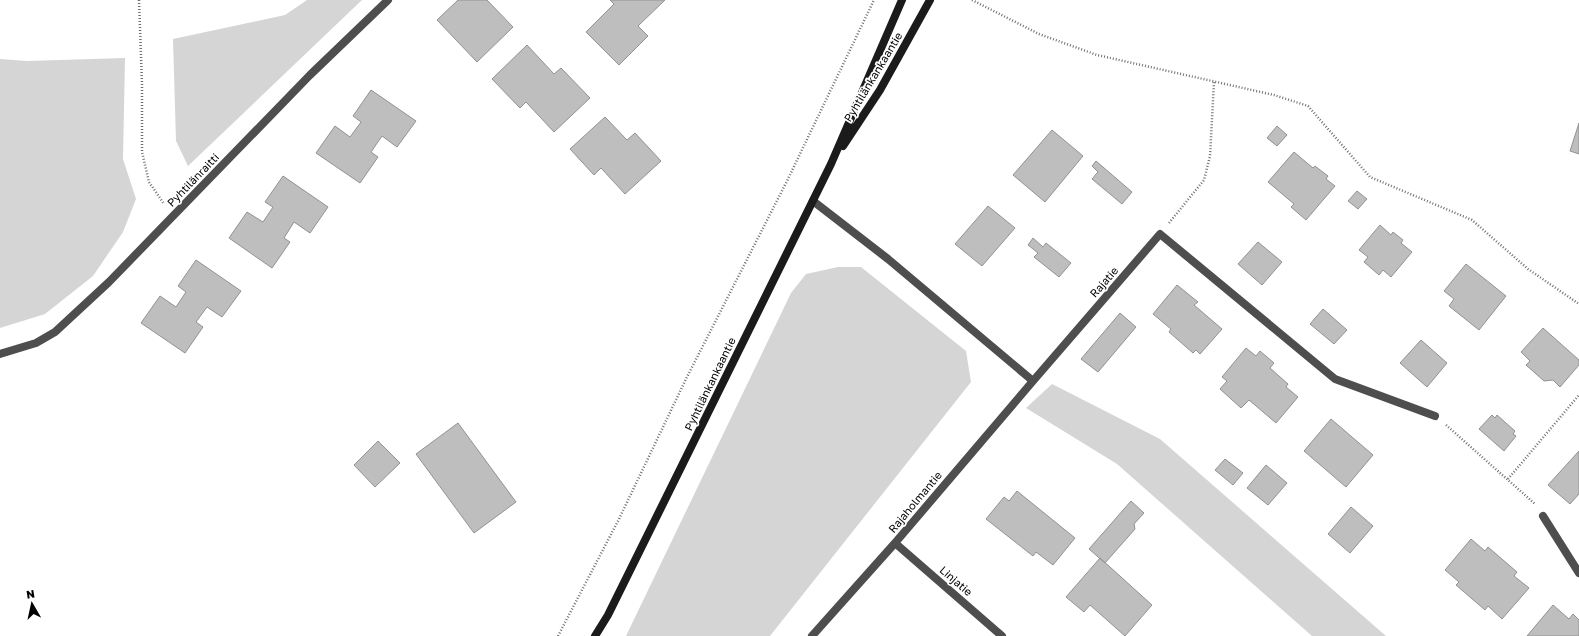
<svg xmlns="http://www.w3.org/2000/svg" width="1579" height="636" viewBox="0 0 1579 636" font-family="'Golos Text',sans-serif">
<rect width="100%" height="100%" fill="#fff"/>
<path fill="#d5d5d5" d="M307,0H362L188,166L176,141L173,39L285,15Z
M125,58L123,159L136,199L123,232L93,276L45,314L0,328V59L27,61Z
M838,267H861L966,351L971,382L770,636H626L791,293L806,274Z
M1052,384L1160,439L1386,636H1312L1117,464L1026,408Z"/>
<path fill="#bebebe" stroke="#929292" d="M458,0H487L513,27L477,62L437,20Z
M610,0H665L638,26L648,36L619,65L586,32L614,4Z
M527,45L554,74L561,68L590,98L554,132L526,102L520,108L492,79Z
M371,90L416,121L397,147L382,136L371,152L378,157L360,183L316,153L335,126L350,137L361,122L353,116Z
M605,117L627,140L635,133L661,161L625,194L601,168L594,175L570,149Z
M1579,123V154L1570,151Z
M1277,126L1287,135L1277,146L1267,138Z
M1052,130L1083,156L1045,202L1013,175Z
M1294,152L1313,168L1315,166L1328,176L1326,179L1335,186L1306,220L1291,207L1294,204L1268,182Z
M1096,161L1132,192L1122,204L1092,179L1098,172L1092,166Z
M283,176L328,207L310,233L294,222L284,238L290,242L272,268L229,238L247,212L263,222L273,207L265,202Z
M1357,191L1367,199L1358,209L1348,201Z
M988,206L1015,228L982,266L955,244Z
M1380,225L1391,235L1393,232L1403,240L1401,243L1412,252L1391,277L1383,270L1379,275L1364,262L1368,257L1359,250Z
M1033,238L1043,247L1046,243L1071,263L1059,277L1034,257L1038,253L1028,245Z
M1258,242L1282,262L1262,285L1238,264Z
M196,260L241,291L222,317L207,307L196,322L203,327L185,353L141,323L160,296L176,307L186,292L178,286Z
M1466,264L1506,296L1479,330L1449,306L1454,299L1444,291Z
M1177,285L1198,302L1194,305L1222,329L1200,354L1196,350L1193,353L1169,332L1171,329L1153,314Z
M1323,309L1347,330L1334,344L1310,324Z
M1120,313L1136,327L1098,372L1081,359Z
M1543,328L1579,360V365L1560,387L1553,380L1544,381L1526,365L1530,361L1521,352Z
M1421,340L1447,363L1427,387L1400,363Z
M1246,348L1256,356L1260,351L1274,363L1270,368L1288,384L1286,387L1298,397L1276,423L1249,400L1241,408L1220,389L1227,381L1222,377Z
M1492,415L1495,418L1497,415L1515,431L1513,434L1516,436L1504,451L1479,429Z
M1331,419L1373,455L1346,487L1304,451Z
M458,423L516,502L474,533L416,454Z
M378,441L400,463L375,487L354,465Z
M1579,451V494L1570,504L1548,485Z
M1225,459L1243,473L1233,485L1215,470Z
M1266,465L1287,483L1268,505L1247,488Z
M1017,491L1075,538L1053,565L1036,552L1033,556L986,519L1004,497L1009,501Z
M1131,501L1144,513L1134,524L1135,529L1105,563L1089,549Z
M1351,507L1373,526L1350,553L1328,534Z
M1471,539L1485,551L1488,547L1517,572L1514,576L1529,588L1502,619L1488,606L1485,610L1456,585L1459,582L1445,570Z
M1100,558L1152,605L1125,636L1090,605L1084,612L1066,597Z
M1553,605L1569,619L1573,614L1579,620V636H1527Z"/>
<g fill="none" stroke-linecap="round" stroke-linejoin="round">
<path stroke="#707070" stroke-width="2.5" stroke-dasharray="1 2" stroke-linecap="butt" d="M139,0L142,84V152L149,182L164,204
M972,0L1039,34L1097,55L1274,95L1308,106L1370,177L1472,220L1528,269L1579,304
M1169,223L1204,180L1210,156L1214,82
M1446,425L1535,504
M1508,479L1579,395
M558,636L619,519L686,379L787,181L874,0"/>
<path stroke="#4e4e4e" stroke-width="8" d="M813,201L888,259L1033,381L1160,234L1335,379L1435,416
M0,354L36,343L55,332L109,282L310,75L388,0
M1543,516L1579,573
M895,543L1002,636
M812,636L895,543L1033,381"/>
<path stroke="#1b1b1b" stroke-width="8" d="M843,146L880,90L930,0
M595,636L608,615L831,164L902,0"/>
</g>
<g text-anchor="middle" stroke-width="3.5" stroke-linejoin="round" paint-order="stroke">
<g font-size="11" fill="#000" stroke="#fff">
<text transform="translate(873 77) rotate(-59)" y="4">Pyhtilänkankaantie</text>
<text transform="translate(193 180) rotate(-46)" y="4">Pyhtilänraitti</text>
<text transform="translate(1104 282) rotate(-49)" y="4">Rajatie</text>
<text transform="translate(710 384) rotate(-64)" y="4">Pyhtilänkankaantie</text>
<text transform="translate(915 502) rotate(-50)" y="4">Rajaholmantie</text>
<text transform="translate(956 581) rotate(41)" y="4">Linjatie</text>
</g>
</g>
<g transform="translate(32 604) rotate(351)" stroke="#ffffff" stroke-width="3" paint-order="stroke">
<path d="M0-3L7 15L0 10L-7 15Z" fill="#000000"/>
<text y="-6" font-size="11" font-weight="bold" text-anchor="middle" fill="#000000">N</text>
</g>
</svg>
